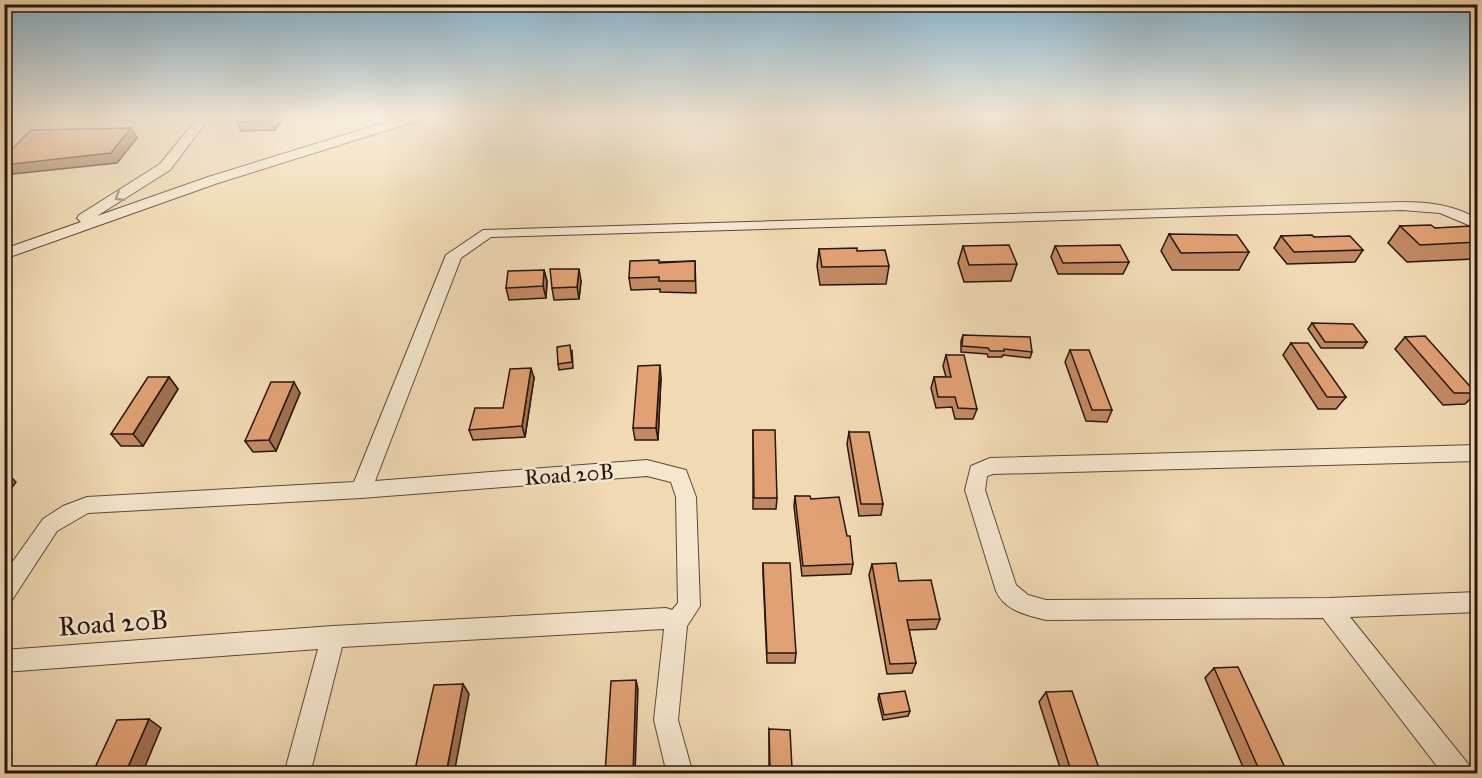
<svg xmlns="http://www.w3.org/2000/svg" width="1482" height="778" viewBox="0 0 1482 778" font-family="'IM FELL Great Primer',serif">
<rect width="100%" height="100%" fill="#f0d9b3"/>
<filter id="stains"><feTurbulence type="fractalNoise" baseFrequency=".00333" numOctaves="4"/><feColorMatrix values="0 0 0 0 .2 0 0 0 0 .09 0 0 0 0 .02 0 0 0 .5 -.17"/></filter>
<radialGradient id="worn" r=".72"><stop offset=".6" stop-color="#630" stop-opacity="0"/><stop offset="1" stop-color="#630" stop-opacity=".3"/></radialGradient>
<g fill="none" stroke-linecap="round" stroke-linejoin="round">
<g stroke="#5b4838" stroke-width="2">
<path id="minor" d="M199,116H211L170,170L97,216L208,177L406,116H425L423,119L218,183L4,259V249L81,222L77,218L79,215L160,164Z
M1402,202C1429,202 1454,205 1478,219V229L1440,213L1402,210L491,237L461,258L375,481L647,460L686,470L696,497L700,606L687,626L678,720L693,774H667L654,720L664,629L342,647L310,774H284L318,649L4,672V650L333,626L666,608L672,610L678,603L676,497L671,482L647,476L361,498L88,513L57,531L12,600L4,603V574L43,519L63,506L87,497L354,482L446,255L483,230Z
M1478,445V461L993,474L987,476L985,490L1016,585L1028,595L1046,600L1329,598L1478,592V612L1350,617L1469,765L1473,774H1443L1323,618L1046,620C1027,615 1005,611 996,591L965,490L971,466L990,458Z"/>
</g>
<use href="#minor" fill="#f5e6ce" fill-rule="evenodd"/>
</g>
<path fill="#c28a64" stroke="#29170f" stroke-width="1.5" d="M242,116H284L275,130L241,131L237,122Z
M1400,226L1435,228L1478,232V255L1474,259L1407,262L1388,243Z
M1169,234L1249,252L1239,270H1172L1161,251Z
M1281,236L1314,237L1363,250L1355,262L1287,264L1274,248Z
M963,246L1017,264L1011,281L964,282L958,263Z
M1055,246L1129,262L1123,274H1058L1051,257Z
M819,249L889,266L886,284L820,285L817,266Z
M695,261L696,293L660,292V289L631,290L629,278L660,262Z
M544,270L547,281L546,298L509,300L506,288Z
M581,281L579,299L554,300L552,288Z
M1312,323L1367,342L1363,348H1321L1308,329Z
M963,335L1032,352L1030,358L1003,355L1002,357H988L987,354L961,352V341Z
M1405,337L1476,393L1465,404L1443,405L1395,349Z
M1291,343L1346,397L1336,409H1318L1283,355Z
M1070,350L1112,410L1107,422L1086,421L1065,362Z
M572,351L573,368L559,370L558,364Z
M946,355L977,409L973,419H955L952,407L936,408L931,388L934,377H946L943,366Z
M169,377L178,389L143,446H121L111,434Z
M661,377L658,440H635L633,428Z
M534,378L525,437L473,440L469,430L503,408Z
M300,393L276,451L253,452L245,441Z
M753,430L777,498L776,509H753Z
M849,432L883,504L881,515L859,516L847,444Z
M795,496L811,499L853,564L851,574L802,576L794,506Z
M763,563L796,653L795,663H767L763,574Z
M872,564L940,619L936,629L909,630L916,663L912,673L887,674L869,575Z
M1214,668L1288,774H1246L1205,678Z
M1046,692L1101,774H1062L1039,702Z
M879,694L910,711L908,716L883,720L878,699Z
M769,729L792,769L791,774H769Z"/>
<path fill="#9e7151" stroke="#29170f" stroke-width="1.5" d="M275,116H284L275,130L271,121Z
M131,128L137,138L117,163L4,175V165Z
M579,269L581,281L579,299L577,287Z
M544,270L547,281L546,298L543,286Z
M660,365L661,377L658,440L656,428Z
M531,368L534,378L525,437L522,426Z
M169,377L178,389L143,446L133,434Z
M294,382L300,393L276,451L269,440Z
M4,470L16,482L4,498Z
M636,680L638,689L635,774H633Z
M463,684L469,694L454,774H446Z
M149,719L161,728L142,774H125Z"/>
<path fill="#e1a174" stroke="#29170f" stroke-width="1.5" d="M242,116H275L271,121L237,122Z
M131,128L111,153L4,165V157L31,130Z
M1431,225L1435,228L1471,226L1478,232V242L1420,245L1400,226Z
M1169,234L1237,235L1249,252L1181,253Z
M1312,235L1314,237L1350,236L1363,250L1294,252L1281,236Z
M1009,245L1017,264L969,265L963,246Z
M1120,245L1129,262L1063,263L1055,246Z
M857,248V251L885,250L889,266L822,267L819,249Z
M659,260V263L695,261V281H659V277L629,278L630,261Z
M550,269H579L577,287L552,288Z
M544,270L543,286L506,288L508,271Z
M1312,323L1353,324L1367,342H1325Z
M963,335L1030,337L1032,352L1004,349V351H990L988,348L962,346Z
M1425,336L1476,393H1454L1405,337Z
M1291,343H1308L1346,397H1327Z
M570,345L572,362L558,364L557,347Z
M1070,350H1089L1112,410H1092Z
M946,355H964L977,409L958,408L955,397H938L934,377H951Z
M660,365L656,428H633L638,366Z
M531,368L522,426L469,430L475,408H503L510,369Z
M148,377H169L133,434H111Z
M271,382H294L269,440L245,441Z
M753,430H775L777,498H754Z
M849,432H869L883,504H861Z
M795,496H810L811,499L839,497L847,536H850L853,564L803,566Z
M763,563H790L796,653H767Z
M896,563L899,581L931,580L940,619L907,620L916,663L890,664L872,564Z
M1238,667L1288,774H1261L1214,668Z
M636,680L633,774H605L611,681Z
M463,684L446,774H414L434,685Z
M905,691L910,711L884,715L879,694Z
M1072,691L1101,774H1072L1046,692Z
M149,719L125,774H92L117,720Z
M769,729L790,730L792,769L770,768Z"/>
<defs><path id="oneway-chevron" d="M-2-3.5L2.5 0L-2 3.5" fill="none" stroke-width="1.6" stroke-linecap="round" stroke-linejoin="round" transform="scale(1.5)"/></defs>
<use stroke="#998978" href="#oneway-chevron" transform="translate(119 197) rotate(148)"/>
<linearGradient id="sky" x2="0" y2="1"><stop stop-color="#89b6d2"/><stop offset="0.52" stop-color="#f8eedd"/><stop offset="1" stop-color="#f8eedd" stop-opacity="0"/></linearGradient>
<rect width="1482" height="225" fill="url(#sky)"/>
<g text-anchor="middle" stroke-width="5" stroke-linejoin="round" paint-order="stroke">
<g font-size="22" fill="#29170f" stroke="#f5e6ce">
<text transform="translate(569 474) rotate(-4)" y="8">Road 20B</text>
</g>
<g font-size="27" fill="#29170f" stroke="#f5e6ce">
<text transform="translate(113 623) rotate(-4)" y="9">Road 20B</text>
</g>
</g>
<rect width="1482" height="778" fill="none" stroke="#f0d9b3" stroke-width="24"/>
<rect x="6" y="6" width="1470" height="766" fill="none" stroke="#29170f" stroke-width="3"/>
<rect x="12" y="12" width="1458" height="754" fill="none" stroke="#29170f" stroke-width="1.5"/>
<rect width="100%" height="100%" filter="url(#stains)"/>
<rect width="100%" height="100%" fill="url(#worn)"/>
</svg>
